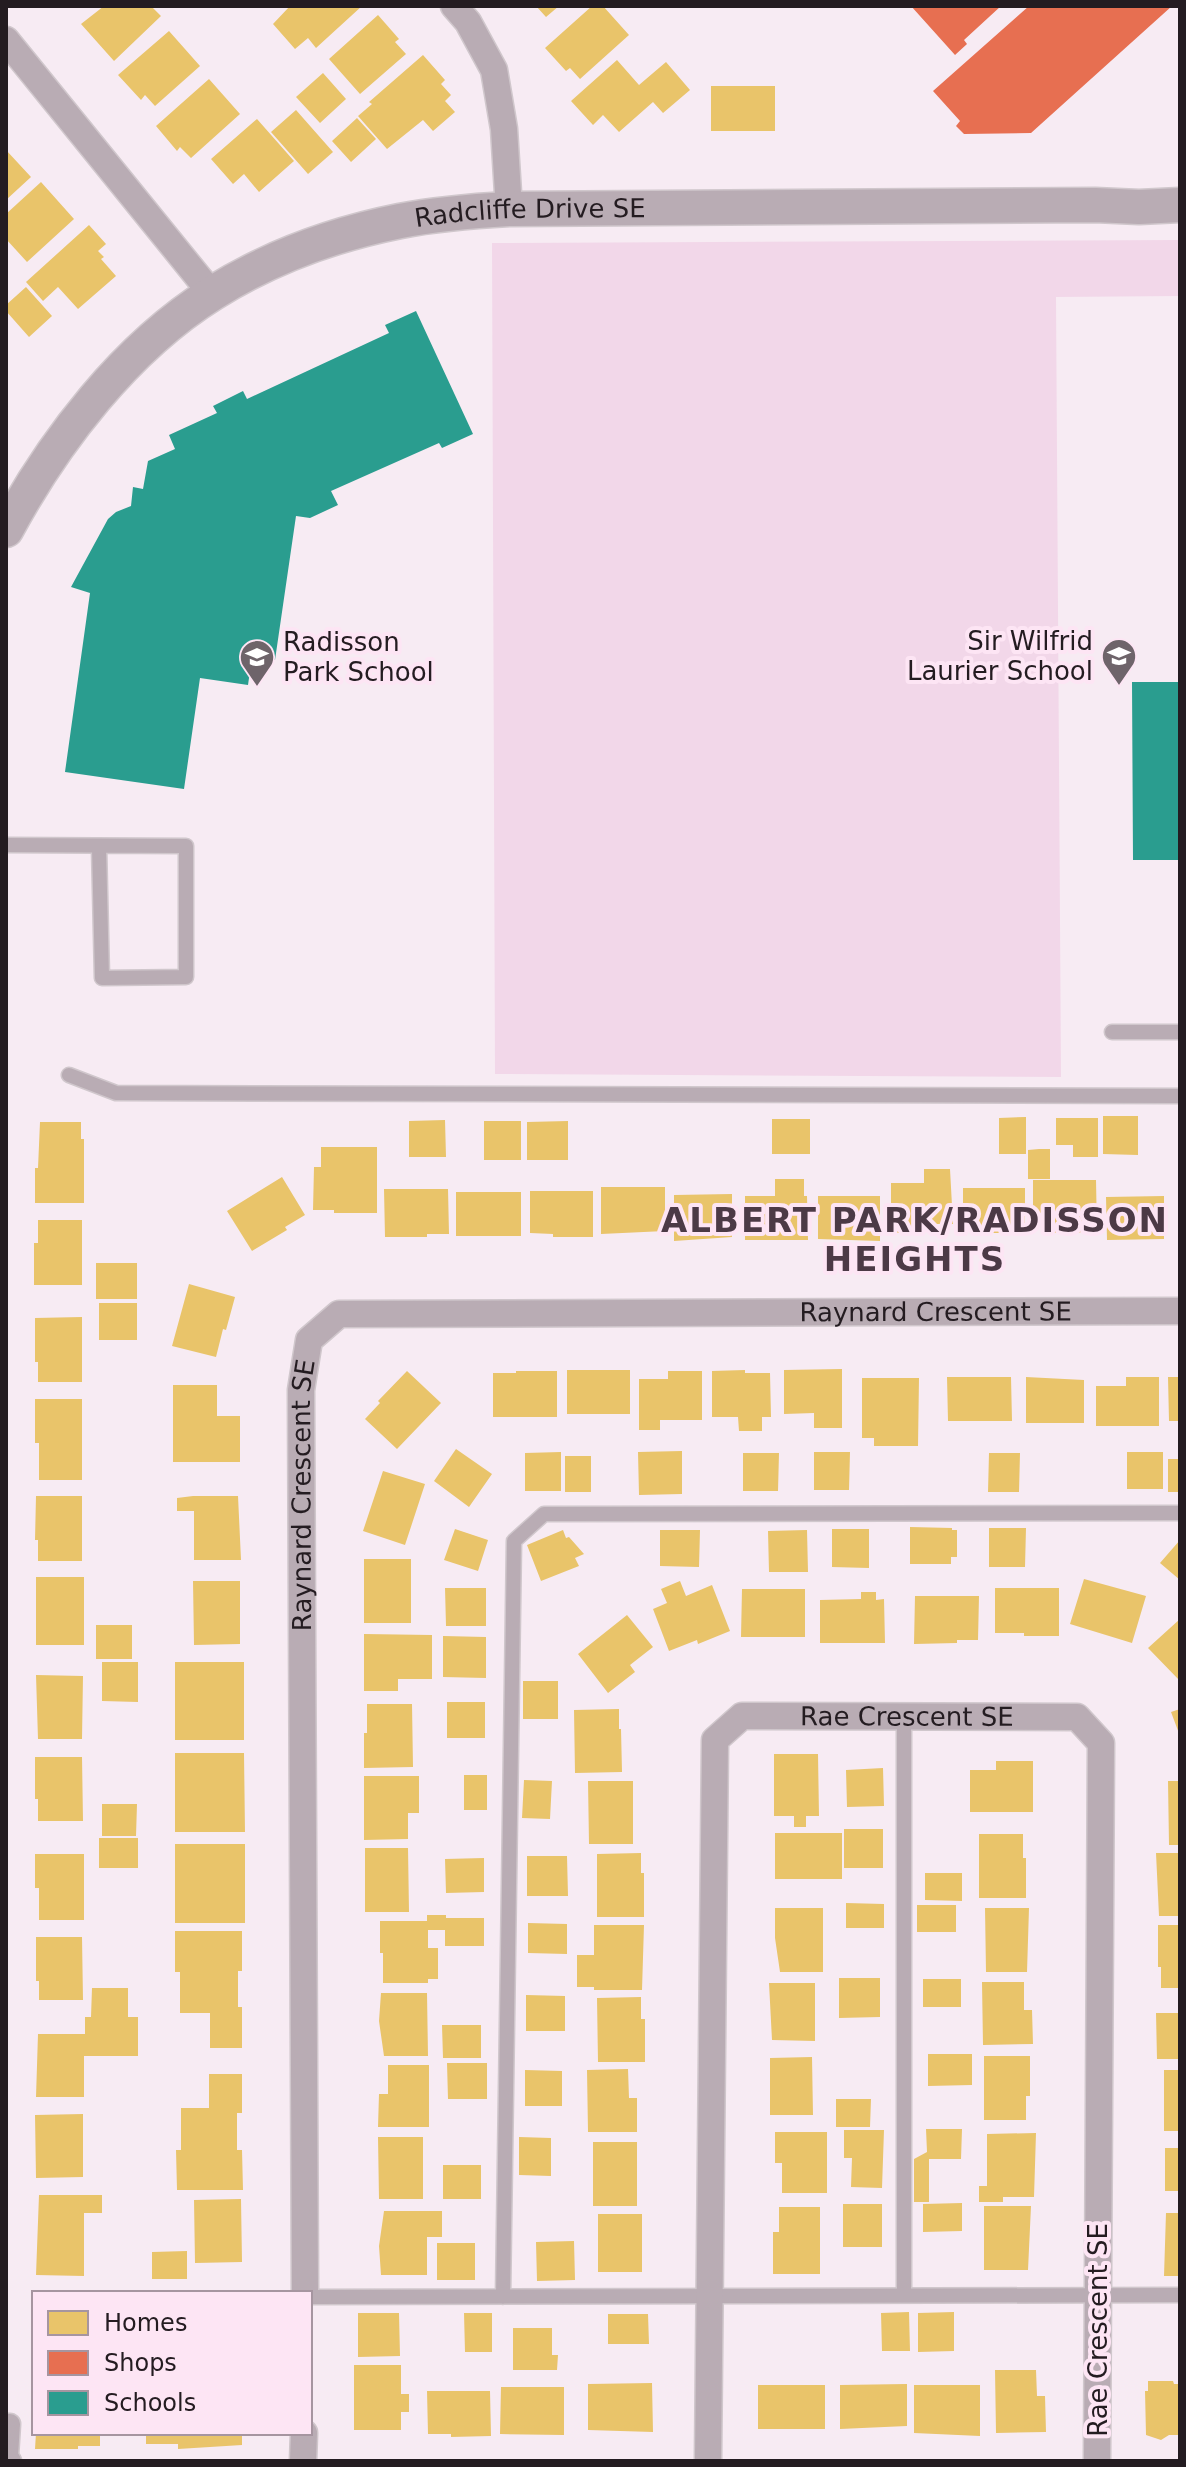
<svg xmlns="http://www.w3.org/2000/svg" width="1186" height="2467" viewBox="0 0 1186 2467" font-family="'DejaVu Sans',sans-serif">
<rect width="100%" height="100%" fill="#f7ebf3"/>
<path fill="#f2d7e9" d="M1180,240V296L1056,297L1061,1077L495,1074L492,243Z"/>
<path fill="#e9c46a" d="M104,6H151L161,16L114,61L81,24Z
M290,6H362L316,48L308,38L295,49L273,24Z
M536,6H559L546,17Z
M592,6H603L629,35L580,79L570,68L566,71L545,48Z
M378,15L399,39L395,42L406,54L360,94L329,59Z
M169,31L200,66L155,106L145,95L141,100L118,75Z
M423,55L445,80L441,84L451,95L445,101L455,112L433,131L423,120L387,149L358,116L372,104L369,102Z
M617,60L639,85L666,62L690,90L663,113L653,102L619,132L603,115L593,125L571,101Z
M323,73L346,99L320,123L296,97Z
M209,79L240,114L191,158L180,147L177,151L156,126Z
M711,86H775V131H711Z
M296,110L333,152L308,174L271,132Z
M357,118L376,139L351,162L332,141Z
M257,119L294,161L259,192L244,174L233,184L211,159Z
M6,150L31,177L6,200Z
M41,182L74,219L27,262L6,239V214Z
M89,225L106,244L98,251L104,257L101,259L116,276L78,309L58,287L43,301L26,282Z
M26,287L52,316L29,337L6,311V305Z
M1103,1116H1138V1155L1103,1154Z
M1026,1117V1154H999V1118Z
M1056,1118H1098V1157H1073V1145H1056Z
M772,1119H810V1154H772Z
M445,1120L446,1157H409V1121Z
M484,1121H521V1160H484Z
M568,1121V1160H527V1122Z
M40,1122H81V1139H84V1203H35V1168H38Z
M321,1147H377V1213H334V1210H313L314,1167H321Z
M1039,1149H1050V1179H1028V1150Z
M924,1169H950L953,1224H924V1233H891V1183H924Z
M282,1177L305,1215L285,1227L287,1230L252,1251L227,1211Z
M775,1179H804V1196H807L808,1240H745V1196H775Z
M1033,1180H1096L1097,1232L1054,1233L1053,1213H1033Z
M601,1187H665V1231L601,1234Z
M963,1188H1025V1233H985V1230H963Z
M384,1189H448L449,1234H427V1237H385Z
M530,1191H593V1237H553V1234L530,1233Z
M456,1192H521V1236H456Z
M732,1194V1237L674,1241V1195Z
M818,1196H880V1241L818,1239Z
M1164,1196V1239L1107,1240L1106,1197Z
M38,1220H82V1285H34V1243H38Z
M96,1263H137V1299H96Z
M189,1284L235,1297L226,1330L223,1329L216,1357L172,1346Z
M99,1303H137V1340H99Z
M82,1317V1382H38V1362H35V1318Z
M842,1369V1428H814V1413L784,1414V1370Z
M567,1370H630V1414H567Z
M745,1370V1373H770L771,1417H762V1431H739L738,1417H712V1371Z
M407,1371L441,1403L397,1449L365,1419L380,1403L378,1401Z
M516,1371H557V1417H493V1373H516Z
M668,1371H702V1420H660V1430H639V1379H668Z
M947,1377H1011L1012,1421H948Z
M1026,1377L1084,1380V1423H1026Z
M1126,1377H1159V1426H1096V1386H1126Z
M1168,1377H1180V1421H1169Z
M862,1378H919L918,1446H874V1438H862Z
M173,1385H217V1416H240V1462H173Z
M35,1399H82V1480H39V1443H35Z
M456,1449L492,1474L469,1507L434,1481Z
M682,1451V1494L639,1495L638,1452Z
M561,1452V1491H525V1453Z
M814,1452H850L849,1490H814Z
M1127,1452H1163V1489H1127Z
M743,1453H779L778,1491H743Z
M989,1453H1020L1019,1492H988Z
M565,1456H591V1492H565Z
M1168,1459H1180V1492H1168Z
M383,1471L425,1484L405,1545L363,1531Z
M36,1496H82V1561H38V1540H35Z
M193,1496H238L241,1560H194V1511H177V1498Z
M910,1527L952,1528V1530H957V1557H951V1564H910Z
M989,1528H1026L1025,1567H989Z
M455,1529L488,1540L478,1571L444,1560Z
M832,1529H869V1568L832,1567Z
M563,1530L566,1538L569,1537L584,1554L575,1558L579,1566L541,1581L527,1545Z
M660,1530H700L699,1567L660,1566Z
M807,1530L808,1572H769L768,1531Z
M1180,1540V1580L1160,1563Z
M364,1559H411V1623H364Z
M36,1577H84V1645H36Z
M1084,1579L1146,1596L1132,1643L1070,1624Z
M193,1581H240V1644L194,1645Z
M680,1581L686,1596L712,1585L730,1631L698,1644L697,1640L669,1651L653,1609L667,1603L661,1589Z
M445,1588H486V1626H446Z
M995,1588H1059V1636H1024V1633H995Z
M742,1589H805V1637H741Z
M861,1592H876V1600L884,1599L885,1643H820V1600L861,1599Z
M915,1596H979L978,1640H957V1643L914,1644Z
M627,1615L653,1647L630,1665L635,1672L608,1693L578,1654Z
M1180,1619V1681L1148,1648Z
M96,1625H132V1659H96Z
M364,1634L432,1635V1679H398V1691H364Z
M443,1636L486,1637V1678L443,1677Z
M102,1662H138V1702L102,1701Z
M175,1662H244V1740H175Z
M36,1675L83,1676L82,1739H38Z
M523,1681H558V1719H523Z
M447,1702H485V1738H447Z
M367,1704H412L413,1767L364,1768V1733H367Z
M619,1709V1729H621L622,1772L575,1773L574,1710Z
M1180,1709V1736L1171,1712Z
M175,1753H244L245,1832H175Z
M774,1754H818L819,1816H806V1827H794V1816H774Z
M35,1757H82L83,1821H38V1799H35Z
M996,1761H1033V1812H970V1770H996Z
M883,1768L884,1806L847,1807L846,1770Z
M464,1775H487V1810H464Z
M364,1776H419V1813H408V1839L364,1840Z
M524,1780L552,1781L550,1819L522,1818Z
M588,1781H633V1844H589Z
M1168,1781H1180V1845H1169Z
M102,1804H137L136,1836H102Z
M844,1829H883V1868H844Z
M775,1833H842V1879H775Z
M979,1834H1023V1858H1026V1898H979Z
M99,1838H138V1868H99Z
M175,1844H245V1923H175Z
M365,1848H408L409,1912H365Z
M641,1853V1873H644V1917H597V1854Z
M1156,1853H1180V1916H1159Z
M35,1854H84V1920H39V1888H35Z
M527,1856H567L568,1896H527Z
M484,1858V1892L446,1893L445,1859Z
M925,1873H962V1901L925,1900Z
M846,1903L884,1904V1928H846Z
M917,1905H956V1932H917Z
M775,1908H823V1972H780L775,1938Z
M985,1908H1029L1027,1972H986Z
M427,1915H446V1918H484V1946H445V1930H428V1948H438V1979H428V1983H383V1953H380V1921H427Z
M528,1923L567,1924V1954L528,1953Z
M594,1925H644L642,1990H594V1987H577V1955H594Z
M1158,1925H1180V1988H1161V1967H1158Z
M175,1931H242V1971H238V2007H242V2048H210V2013H180V1972H175Z
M36,1937H82L83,2000H39V1981H36Z
M839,1978H880V2017L839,2018Z
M923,1979H961V2007H923Z
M982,1982H1024V2010H1032L1033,2044L983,2045Z
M769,1983H815V2041L772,2040Z
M92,1988H128V2017H138V2056H84V2097H36L38,2034H85V2017H91Z
M381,1993H427L428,2056H384L379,2021Z
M526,1995L565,1996V2031H526Z
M641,1997V2019H645V2062H598L597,1998Z
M1156,2013H1180V2059H1157Z
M442,2025H481V2058H443Z
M928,2054H972V2085L928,2086Z
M984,2056H1030V2096H1026V2120H984Z
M812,2057L813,2115H770V2058Z
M447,2063H487V2099H448Z
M388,2065H429V2127H378L379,2094H388Z
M628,2069L629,2098H637V2132H588L587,2070Z
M525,2070L562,2071V2106H525Z
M1164,2070H1180V2131H1164Z
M209,2074H242V2113H237V2150H242L243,2190H177L176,2150H181V2108H209Z
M836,2099H871L870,2127H836Z
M83,2114V2177L36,2178L35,2115Z
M926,2129H962L961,2159H929V2202H914V2159L927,2152Z
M844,2130H884L882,2188L851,2187L852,2158H844Z
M775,2132H827V2193H782V2163H775Z
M1036,2133L1034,2197H1003V2202H979V2186H987V2134Z
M378,2137H423V2199H379Z
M519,2137L551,2138V2176L519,2175Z
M593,2142H637V2206H593Z
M1165,2148H1180V2191H1165Z
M443,2165H481V2199H443Z
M39,2195H102V2213H84V2276L36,2275Z
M241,2199L242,2262L195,2263L194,2200Z
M962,2203V2231L923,2232V2204Z
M843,2204H882V2247H843Z
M984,2206H1031L1028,2270H984Z
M779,2207H820V2274H773V2232H779Z
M384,2211H442V2237H427V2275H381L379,2246Z
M1166,2213H1180V2276H1164Z
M598,2214H642V2272H598Z
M574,2241L575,2280L537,2281L536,2242Z
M437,2243H475V2280H437Z
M187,2251V2279H152V2252Z
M909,2312L910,2351H882L881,2313Z
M954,2312V2351L918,2352V2313Z
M358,2313H399L400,2356L358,2357Z
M464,2313H492V2352H465Z
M608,2314H648L649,2344H608Z
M513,2328H552V2355H558L557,2370H513Z
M354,2365H401V2394H409V2412H401V2430H354Z
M995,2370H1036L1037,2396H1045L1046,2432L996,2433Z
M1148,2381H1173L1174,2384H1180V2435H1169L1161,2440L1146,2435L1145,2391H1148Z
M652,2383L653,2432L588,2430V2384Z
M907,2384V2426L840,2429V2385Z
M758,2385H825V2429H758Z
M914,2385H980V2436L914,2433Z
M501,2387H564V2435L500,2434Z
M427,2391H490L491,2436L451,2437V2434H428Z
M36,2433H100V2446H78V2449H35Z
M146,2433H242V2445L178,2449V2444H146Z"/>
<path fill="#e76f51" d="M911,6H1001L964,40L967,44L955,55Z
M1029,6H1172L1031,133L964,134L956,126L960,121L933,91Z"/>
<path fill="#2a9d8f" d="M416,311L473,434L442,448L439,443L331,491L338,505L310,518L296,516L275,660L252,657L248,685L200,678L184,789L65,772L90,593L71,587L108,519L116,512L131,506L133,487L143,489L148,461L175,449L169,435L217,413L213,406L243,391L247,399L389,333L385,325Z
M1132,682H1180V860H1133Z"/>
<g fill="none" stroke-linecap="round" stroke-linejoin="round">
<g stroke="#d0c7cc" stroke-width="17">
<path id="service" d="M6,845L186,846V977L102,978L99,847
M1112,1032H1180
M69,1075L116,1093L1180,1096
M904,2295V1716
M310,2297L1180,2295
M503,2297L514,1541L544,1514L1180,1513"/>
</g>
<g stroke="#d0c7cc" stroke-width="23">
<path id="pedestrian" d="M6,2424H10L8,2456L11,2461"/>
</g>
<g stroke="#d0c7cc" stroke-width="29">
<g id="minor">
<path d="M454,6L468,22L494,70L504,129L509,209"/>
<path d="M6,40L212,294"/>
<path id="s1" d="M305,2293L301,1390L309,1340L339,1314L1180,1311"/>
<path d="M303,2461L304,2433"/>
<path id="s2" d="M708,2461L715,1740L742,1716L1077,1717L1101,1743L1097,2461"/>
</g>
</g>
<g stroke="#d0c7cc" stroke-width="37">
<g id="tertiary">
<path id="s3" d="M6,530C54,441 126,347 213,293C269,258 335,234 400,221C436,214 472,211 509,209L1095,205L1139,207L1180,205"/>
</g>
</g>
<use href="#service" stroke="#b9acb4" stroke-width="14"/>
<use href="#pedestrian" stroke="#b9acb4" stroke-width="20"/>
<use href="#minor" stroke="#b9acb4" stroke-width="26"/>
<use href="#tertiary" stroke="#b9acb4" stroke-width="34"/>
</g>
<defs>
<g id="school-pin" transform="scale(1.8)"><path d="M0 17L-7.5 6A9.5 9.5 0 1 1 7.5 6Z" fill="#6e646a" stroke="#fde5f4"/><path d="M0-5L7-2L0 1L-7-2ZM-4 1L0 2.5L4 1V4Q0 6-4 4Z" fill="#fff"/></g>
</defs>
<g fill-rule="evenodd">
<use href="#school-pin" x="1119" y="656"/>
<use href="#school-pin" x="257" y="657"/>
</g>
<g text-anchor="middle" stroke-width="8" stroke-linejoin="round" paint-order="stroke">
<g font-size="26" fill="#241c21" stroke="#fde5f4">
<text dy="9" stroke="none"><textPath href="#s3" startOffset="650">Radcliffe Drive SE</textPath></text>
<text dy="9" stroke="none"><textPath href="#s1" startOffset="1590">Raynard Crescent SE</textPath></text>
<text dy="9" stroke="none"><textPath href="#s1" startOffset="798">Raynard Crescent SE</textPath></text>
<text dy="9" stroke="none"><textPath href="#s2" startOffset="922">Rae Crescent SE</textPath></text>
<text transform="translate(1098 2330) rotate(-90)" y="9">Rae Crescent SE</text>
</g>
<g font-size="26" fill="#241c21" stroke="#fde5f4" text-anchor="end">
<text x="1093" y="650">Sir Wilfrid<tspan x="1093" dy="30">Laurier School</tspan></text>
<text x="283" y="651" text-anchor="start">Radisson<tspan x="283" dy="30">Park School</tspan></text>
</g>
<g font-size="34" font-weight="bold" letter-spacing="2" fill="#4c3a46" stroke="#fde5f4">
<text x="915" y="1232">ALBERT PARK/RADISSON<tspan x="915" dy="39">HEIGHTS</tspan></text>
</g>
</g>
<rect width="1186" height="2467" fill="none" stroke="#241c21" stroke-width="16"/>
<rect x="32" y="2291" width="280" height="144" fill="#fde5f4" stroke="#a695a0" stroke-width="2"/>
<rect x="48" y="2311" width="40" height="24" fill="#e9c46a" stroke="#a695a0" stroke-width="2"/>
<text x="104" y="2331" font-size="24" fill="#241c21">Homes</text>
<rect x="48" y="2351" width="40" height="24" fill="#e76f51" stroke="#a695a0" stroke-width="2"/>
<text x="104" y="2371" font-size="24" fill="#241c21">Shops</text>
<rect x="48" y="2391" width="40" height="24" fill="#2a9d8f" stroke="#a695a0" stroke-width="2"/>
<text x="104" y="2411" font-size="24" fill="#241c21">Schools</text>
</svg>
